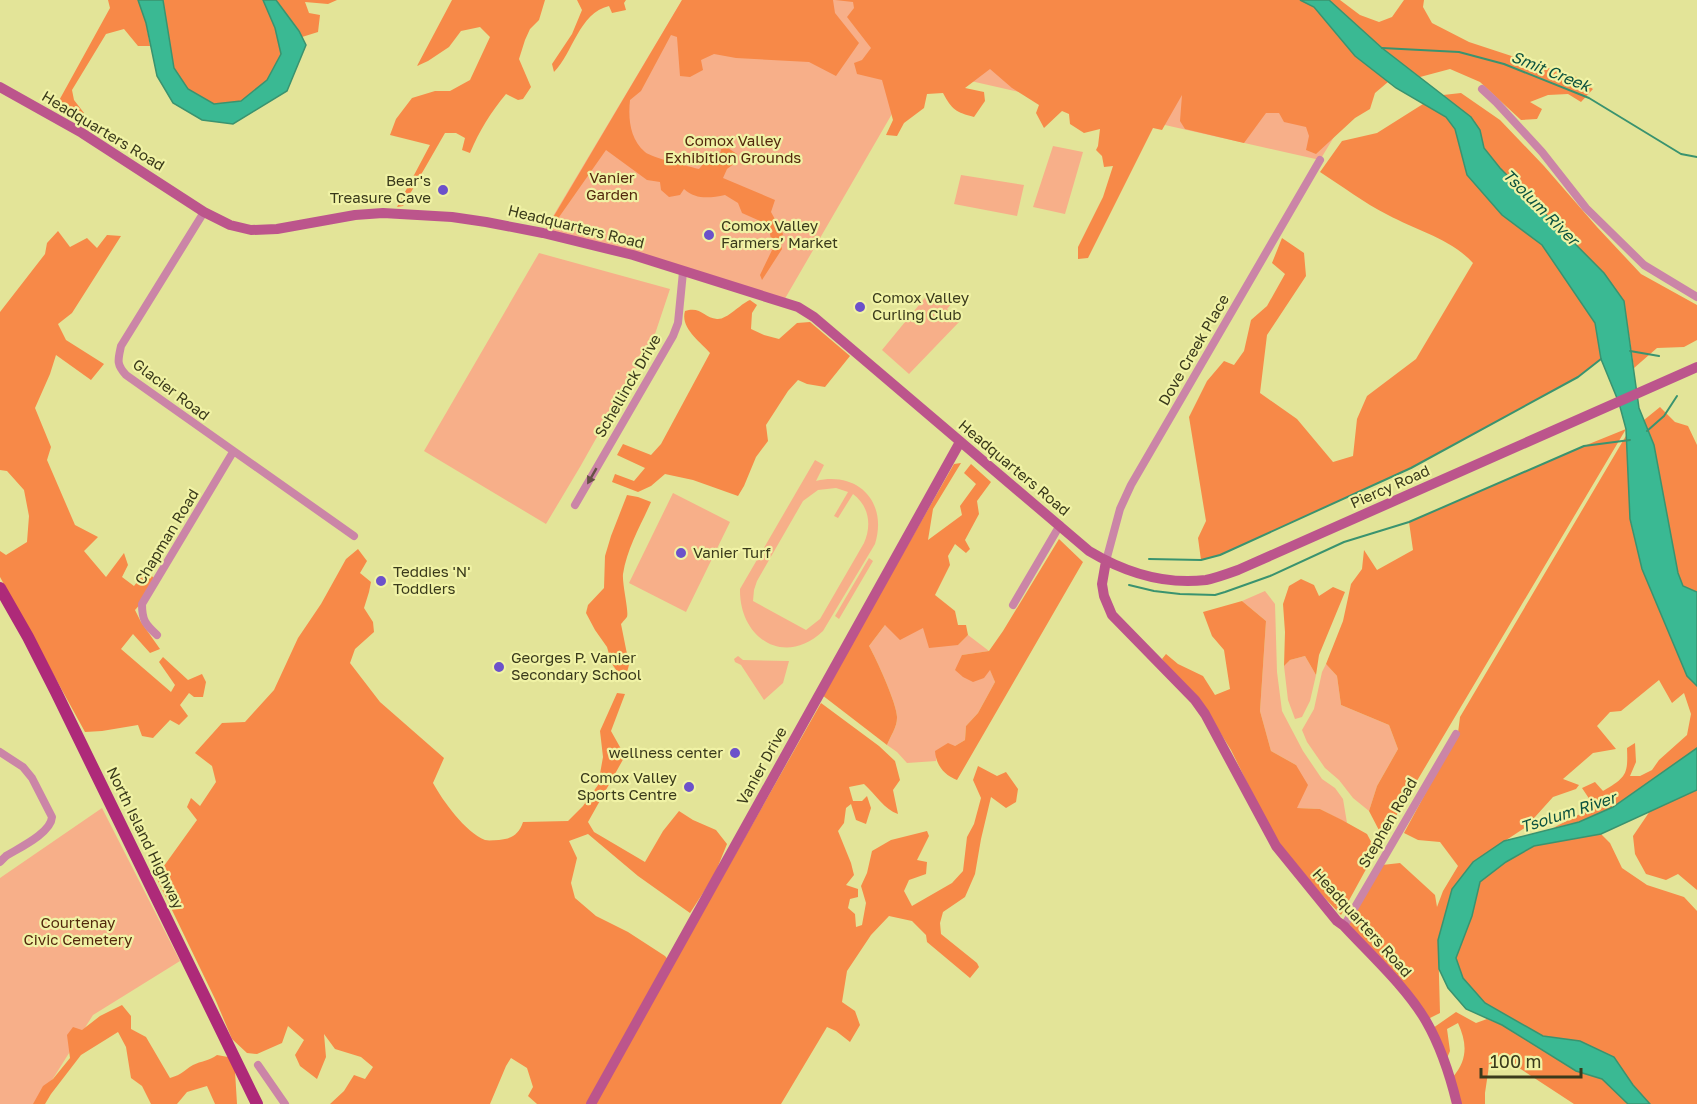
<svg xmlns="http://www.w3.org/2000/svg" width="1697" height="1104" viewBox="0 0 1697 1104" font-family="'Golos Text',sans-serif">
<rect width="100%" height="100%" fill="#e3e498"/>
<path fill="#f7af89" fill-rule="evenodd" d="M682,0H1300L1355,56L1374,71L1320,160L918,69L783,302L543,233Z
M1053,146L1083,152L1065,214L1033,207Z
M961,175L1024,185L1017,216L954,204Z
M539,253L670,289L655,334L580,467L546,524L424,451Z
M928,294L942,303L949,297L954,301L947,309L960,321L909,374L882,350Z
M815,460L824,465L816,481C858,471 888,502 875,544L823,631C784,668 739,638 740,589ZM836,488L848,492L834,516L838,518L853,494C869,506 872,525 864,543L820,619L806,630L753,601L754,590L757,581L803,501L818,490Z
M673,493L730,522L686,612L629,583Z
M869,558L873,561L839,619L835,616Z
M1265,591L1275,604L1277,672L1282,711L1303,751L1322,779L1335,788L1343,799L1347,823L1320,809L1297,808L1296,765L1271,751L1260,711L1266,621L1242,601Z
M885,625L923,628L958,645L968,635L989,651L962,655L990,669L995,682L978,713L966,726L965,740L955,746L936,751V761L907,763L897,752L887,745C890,737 897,727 897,718C898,706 876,658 869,646Z
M738,656L743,660L789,661L783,683L764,700L741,665L735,662L734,659Z
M1305,656L1316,675L1310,701L1302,717L1295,719L1288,700L1284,666L1290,660Z
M1326,664L1337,676L1341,705L1389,725L1398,749L1377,786L1369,811L1353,798L1339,780L1325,768L1307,742L1302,730L1314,709L1322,672Z
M102,808L180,961L93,1015L37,1104H0V878Z"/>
<path fill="#f78948" d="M108,0H138L146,23L150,46H138L124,29L106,34L72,90L74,100L84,113L75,121L56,106L110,8Z
M163,0H263L275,28L281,54L267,80L241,101L214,104L188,89L174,68Z
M276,0H337L328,4L305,2L309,13L320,15L318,32L302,37L299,30Z
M452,0H545L539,20L530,29L525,40L519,59L531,87L523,99L518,100L506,94C491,112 479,131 470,153L462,150L465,138L456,133H445L403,206L397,207L430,145L390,135L396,119L412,98L435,91H450L470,80L490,37L480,27L461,31L449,47L428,61L417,66Z
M577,0H626L624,3L626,10L612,13L609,6C579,13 573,53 554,72L552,64L572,34L582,10Z
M682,0H833L835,13L859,43L836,76L809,62L736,58L714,54L701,60L703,70L690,77L680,76L677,37L671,35L641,91L630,100C628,119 630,139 645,152C652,158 688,166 699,169L704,163L713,164L719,161L721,149L728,148L737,154L735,163L727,169L723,178L775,200L771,212L783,234L780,242L782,249L762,280L760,275L773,248C770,239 771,232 767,224L742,213L738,203L725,195C710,198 696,200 684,189L680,195L669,197L661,190L660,182L647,180L606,150L557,220L551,221Z
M835,0H1300L1314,7L1355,56L1388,82L1375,93L1370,109L1355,118L1316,154L1306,150L1309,136L1306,127L1284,122L1279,113H1266L1244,143L1185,129L1180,121L1182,95L1162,130L1153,128L1088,258L1078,259V247L1103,197L1113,166L1104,167L1102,156L1096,150L1098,146L1100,129L1084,133L1070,124L1069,114L1062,111L1044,128L1036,113L1039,105L1012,88L990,69L965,88L984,92L985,101L974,117C956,112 952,110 943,93L927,94L924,108L904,123L897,136L886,135L893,120L882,80L857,74L854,63L862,60L871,48L847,17L854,8L853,2Z
M1329,0H1340L1360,15L1379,22L1392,17L1404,0H1424L1423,7L1432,23L1469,42L1576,77L1593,89L1581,102L1568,94L1548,95L1530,102L1542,109L1537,119L1521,120L1480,82L1450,69L1420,77L1382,48Z
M1461,93L1500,120L1544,166L1597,227L1641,274L1697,305V340L1684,347L1657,348L1634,368L1624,302L1500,168L1484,148L1480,130L1471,117L1443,95Z
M1423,104L1446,117L1455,129L1467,175L1502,215L1542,245L1595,323L1601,359L1578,377L1411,468L1220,555L1201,560L1198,538L1206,521L1189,417L1207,381L1224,361L1234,365L1244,351L1251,320L1267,306L1285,274L1272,263L1282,238L1304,253L1306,276L1267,335L1260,393L1297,419L1333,462L1353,456L1357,419L1367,396L1416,359L1473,263C1451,239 1416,230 1388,215C1364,203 1342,186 1320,172L1342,141L1377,133Z
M58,231L70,247L87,238L97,248L107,235L121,236L72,313L58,324L66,340L104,364L91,380L56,355L50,374L35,408L51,447L47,460L75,525L98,537L84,551L106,577L124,553L128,565L122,577L134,586L146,571L154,578L143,601L135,610L141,622L160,649L150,653L133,634L121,649L171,692L175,685L159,662L163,657L188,680L202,674L206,682L203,697H194L189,693L180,705L188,716L179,725L170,720L153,738L142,736L138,725L102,731L85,732L0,577V551L6,555L27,542L29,516L24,490L7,471L0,470V312L45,254L47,243Z
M750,300L757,305L752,313L751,329L764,335L779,339L797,323L810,322L850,356L825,387L807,384L798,380L788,391L766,425L768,441L756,457L744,486L738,496L693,480L665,474L651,486L638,492L612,482L615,474L634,481L645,468L617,455L623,444L651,455L661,444L710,353C700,341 680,328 685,311C701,306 704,318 717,319C727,320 740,304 750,300Z
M1660,407L1675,422L1688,426L1697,445V592L1683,586L1678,573L1654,445L1644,420Z
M1626,429L1383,838L1369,811L1377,786L1398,749L1389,725L1341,705L1337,676L1326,664L1343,621L1351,584L1362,569L1364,550L1377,570L1413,550L1409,522L1584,446Z
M1627,434L1630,520L1642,569L1687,676L1697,686V748L1613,807L1579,822L1553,828L1582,813L1592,803L1582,788L1595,782L1603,791C1627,777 1628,774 1627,748L1635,743L1636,762L1630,776H1640L1652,770L1659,760L1687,735L1691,714L1684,693L1672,703L1659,680L1621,711L1610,712L1597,726L1616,749L1593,753L1563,779L1579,785L1576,789L1553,797L1526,827L1473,862L1452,889L1438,940L1440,1013L1428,1019L1349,924L1382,865L1400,863L1435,895L1437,907L1443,891L1458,866L1440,842L1418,840L1404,833L1458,733L1460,717Z
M961,463L933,509L928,540L962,515L960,506L976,484L964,473L971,464L991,482L977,501L979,514L965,540L970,549L966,553L955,544L948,556L950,565L935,595L955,611L958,625H966L968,635L958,645L929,648L923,628L900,640L885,625L869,646C876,658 898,706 897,718C897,727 890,737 887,745L822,695L954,464Z
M627,495L638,497L651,502C641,525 627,548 623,574C622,584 629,611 627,617C626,618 622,623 621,624L629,664C628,670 627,674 621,677L612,664L607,647L595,630L586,613L588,605L604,588L605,556L611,536Z
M1059,539L1083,562L957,780C944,775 936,765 935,751L948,743L955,746L965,740L966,726L978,713L995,682L990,670L984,678L973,682L963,677L955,670L962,655L989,651L1003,631Z
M358,549L367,561L360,573L371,582L369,592L364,608L373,622L374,632L355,649L350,663L380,702L444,758L433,783C443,801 465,832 485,840C489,841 494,840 499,840C512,839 519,834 523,822L568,821L583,806L598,785L603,757L600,731L617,693L625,694L611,731L625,756L588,822L594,832L645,862L663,831L679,811L693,820L716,830L727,844L714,876L690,913L638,876L588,834L569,841L577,858L571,883L575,898L596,916L628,932L665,956L671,963L591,1104H537L528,1096L533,1087L527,1068L511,1058L506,1066L490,1104H330L344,1091L354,1075L365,1079L373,1067L361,1057L335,1049L324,1034L326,1057L317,1079L300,1066L295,1055L304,1040L288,1026L282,1043L257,1054L247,1053L232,1039L216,1001L156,877L197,820L187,807L191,798L200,806L216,782L212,766L195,753L222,723L245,722L274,690L298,638L321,604L346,559Z
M1301,579L1314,585L1319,596L1333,587L1345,592L1319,655L1316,675L1305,656L1290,660L1284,666L1285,632L1283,604L1289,586Z
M1242,601L1266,621L1260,711L1271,751L1296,765L1308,785L1297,808L1320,809L1342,820L1367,834L1376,851L1341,915L1282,853L1231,750L1216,726L1162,659L1166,654L1178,664L1203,676L1215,695L1230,689L1224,650L1212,636L1203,612Z
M821,703L879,746L895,761L900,780L893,790L898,814C885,810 875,794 864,784L849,787L853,801H862L867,796L871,808L866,824L856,820L851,804L846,808L844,823L838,831L851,863L854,875L846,885L858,889V897L850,899L848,908L855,914L856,927L862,925L866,903L861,886L867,873L872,851L891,840L927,831L929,836L917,860L927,862L926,874L909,880L904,891L912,906L952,883L963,871L967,837L974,824L981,798L973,780L978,766L997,776L1006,772L1018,789L1016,802L1006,808L991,797L981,839L975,874L965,897L943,912L940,923L941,934L977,963L979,967L970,978L927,942L926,935L912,921L889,916L871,935L847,971L842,1002L855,1011L860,1025L850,1042L836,1031L827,1027L781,1104H594Z
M1697,790V890L1678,874L1666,880L1646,874L1635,854L1633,836L1650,811Z
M1601,834L1610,843L1622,868L1647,885L1684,897L1697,911V1104H1650L1633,1085L1580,1041L1543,1036L1485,1003L1463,978L1456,958L1472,916L1480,882L1506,862L1534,846Z
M122,1005L131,1016V1029L146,1037L170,1078C183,1074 183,1071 193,1065C201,1061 209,1061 217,1055L228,1057L235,1071L237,1104H215L207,1086L187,1092L177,1104H151L142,1086L131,1078L126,1047L118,1032L81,1055L51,1094L45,1104H33L43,1086L53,1079L70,1058L67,1035L73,1027L82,1030L100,1016Z
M1456,1012L1476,1023L1487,1019L1502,1025L1576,1071L1602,1079L1628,1104H1574L1504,1058L1495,1061L1489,1066L1485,1093V1104H1461L1453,1077C1468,1059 1467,1043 1458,1023L1447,1029L1450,1051L1447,1058L1433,1028Z"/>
<path fill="#3ab993" stroke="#3a936f" stroke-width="1.5" d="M138,0H163L174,68L188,89L214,104L241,101L267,80L281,54L275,28L263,0H276L299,31L306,45L287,91L233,124L202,120L173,103L157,76L146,23Z
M1300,0H1329L1382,48L1471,117L1480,130L1484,148L1500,168L1604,273L1624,301L1639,408L1654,445L1678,573L1683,586L1697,592V686L1687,676L1642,569L1630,519L1626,429L1619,403L1601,359L1595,323L1542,245L1502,215L1467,175L1455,129L1446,117L1396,88L1355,56L1314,7Z
M1697,748V790L1601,834L1534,846L1506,862L1480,882L1472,916L1456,958L1463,978L1485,1003L1543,1036L1580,1041L1614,1057L1633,1085L1650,1104H1628L1602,1079L1576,1071L1502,1025L1466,1009L1448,988L1439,969L1438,940L1452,889L1473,862L1504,841L1579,822L1613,807Z"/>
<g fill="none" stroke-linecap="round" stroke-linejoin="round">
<path stroke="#3a936f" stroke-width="2" d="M1382,48L1459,52L1504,64L1589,98L1681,154L1697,157
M1630,351L1659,356
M1647,431L1664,416L1677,396
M1149,559L1201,560L1220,555L1411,468L1578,377L1601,359
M1129,585L1154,591L1180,594L1215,595L1225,592L1270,576L1344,542L1409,522L1584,446L1630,440"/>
<path stroke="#cb85a7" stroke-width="8" d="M1482,89L1496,102L1542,152L1586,208L1644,265L1697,297
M204,212L121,346C118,360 116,364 126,375L354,536
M575,505L673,336L678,323L683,272
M1106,561L1120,509L1131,485L1320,160
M1013,605L1060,525
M157,635C145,624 142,620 142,604L233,452
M0,752L23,767L32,778L52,817C51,833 19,848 6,856L0,862
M1344,926L1456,734
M258,1065L285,1104"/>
<path stroke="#bc558c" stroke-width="10" d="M0,87L82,133L204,212L230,225L251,230L277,229L355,215L383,213L452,217L486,222L543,233L633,255L798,307L814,317L1089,551C1124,572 1164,585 1206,580C1216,578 1227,574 1238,570L1697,367
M1106,561L1102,584L1104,596L1112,615L1195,700L1205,714L1276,846L1337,921L1344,926C1371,955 1407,988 1426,1021C1441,1047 1450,1075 1457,1104
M591,1104L960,442"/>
<path stroke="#ae2a79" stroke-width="12" d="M0,588L28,637L56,692L257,1104"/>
</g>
<defs><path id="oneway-solid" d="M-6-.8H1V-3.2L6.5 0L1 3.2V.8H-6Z" transform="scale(1.5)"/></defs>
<use fill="#665045" href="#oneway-solid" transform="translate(592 476) rotate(120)"/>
<g fill="#6c51ca" stroke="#f0f2a5" stroke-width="2">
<circle cx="443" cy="190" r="6"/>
<circle cx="709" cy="235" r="6"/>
<circle cx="860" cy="307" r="6"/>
<circle cx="681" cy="553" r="6"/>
<circle cx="381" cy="581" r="6"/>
<circle cx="499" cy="667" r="6"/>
<circle cx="735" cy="753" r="6"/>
<circle cx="689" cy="787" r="6"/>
</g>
<g text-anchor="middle" stroke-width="4.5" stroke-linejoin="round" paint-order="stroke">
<g font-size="15" fill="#3a3a1b" stroke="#f0f2a5">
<text transform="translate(103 131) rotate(31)" y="5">Headquarters Road</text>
<text transform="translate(576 227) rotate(14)" y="5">Headquarters Road</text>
<text transform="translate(1194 350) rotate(-60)" y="5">Dove Creek Place</text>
<text transform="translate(628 386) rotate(-60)" y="5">Schellinck Drive</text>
<text transform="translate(171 390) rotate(37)" y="5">Glacier Road</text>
<text transform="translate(1014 468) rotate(40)" y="5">Headquarters Road</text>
<text transform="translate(1390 487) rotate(-24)" y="5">Piercy Road</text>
<text transform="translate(167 537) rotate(-59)" y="5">Chapman Road</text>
<text transform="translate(762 766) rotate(-61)" y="5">Vanier Drive</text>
<text transform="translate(1388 823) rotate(-60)" y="5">Stephen Road</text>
<text transform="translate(145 838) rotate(64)" y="5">North Island Highway</text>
<text transform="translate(1362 923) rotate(48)" y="5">Headquarters Road</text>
</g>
<g font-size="15" fill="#53280d" stroke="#f0f2a5">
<text x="733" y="146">Comox Valley<tspan x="733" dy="17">Exhibition Grounds</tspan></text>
<text x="612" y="183">Vanier<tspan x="612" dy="17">Garden</tspan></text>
<text x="78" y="928">Courtenay<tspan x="78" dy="17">Civic Cemetery</tspan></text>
</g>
<g font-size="15" fill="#3a3a1b" stroke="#f0f2a5" text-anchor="start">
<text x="431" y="186" text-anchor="end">Bear's<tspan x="431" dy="17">Treasure Cave</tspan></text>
<text x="721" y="231">Comox Valley<tspan x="721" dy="17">Farmers’ Market</tspan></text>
<text x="872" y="303">Comox Valley<tspan x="872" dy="17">Curling Club</tspan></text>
<text x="693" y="558">Vanier Turf</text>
<text x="393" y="577">Teddies 'N'<tspan x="393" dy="17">Toddlers</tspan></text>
<text x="511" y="663">Georges P. Vanier<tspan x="511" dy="17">Secondary School</tspan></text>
<text x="723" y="758" text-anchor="end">wellness center</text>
<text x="677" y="783" text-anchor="end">Comox Valley<tspan x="677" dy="17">Sports Centre</tspan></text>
</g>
<g font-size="16" font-style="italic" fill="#0c523f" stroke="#f0f2a5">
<text transform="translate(1551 71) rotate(22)" y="6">Smit Creek</text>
<text transform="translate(1541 207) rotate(45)" y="6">Tsolum River</text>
<text transform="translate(1568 812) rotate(-18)" y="6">Tsolum River</text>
</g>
</g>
<path d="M1481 1068v9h100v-9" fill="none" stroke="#3a3a1b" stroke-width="3"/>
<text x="1490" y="1068" font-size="18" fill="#3a3a1b" stroke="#f0f2a5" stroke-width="4.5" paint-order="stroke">100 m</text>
</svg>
